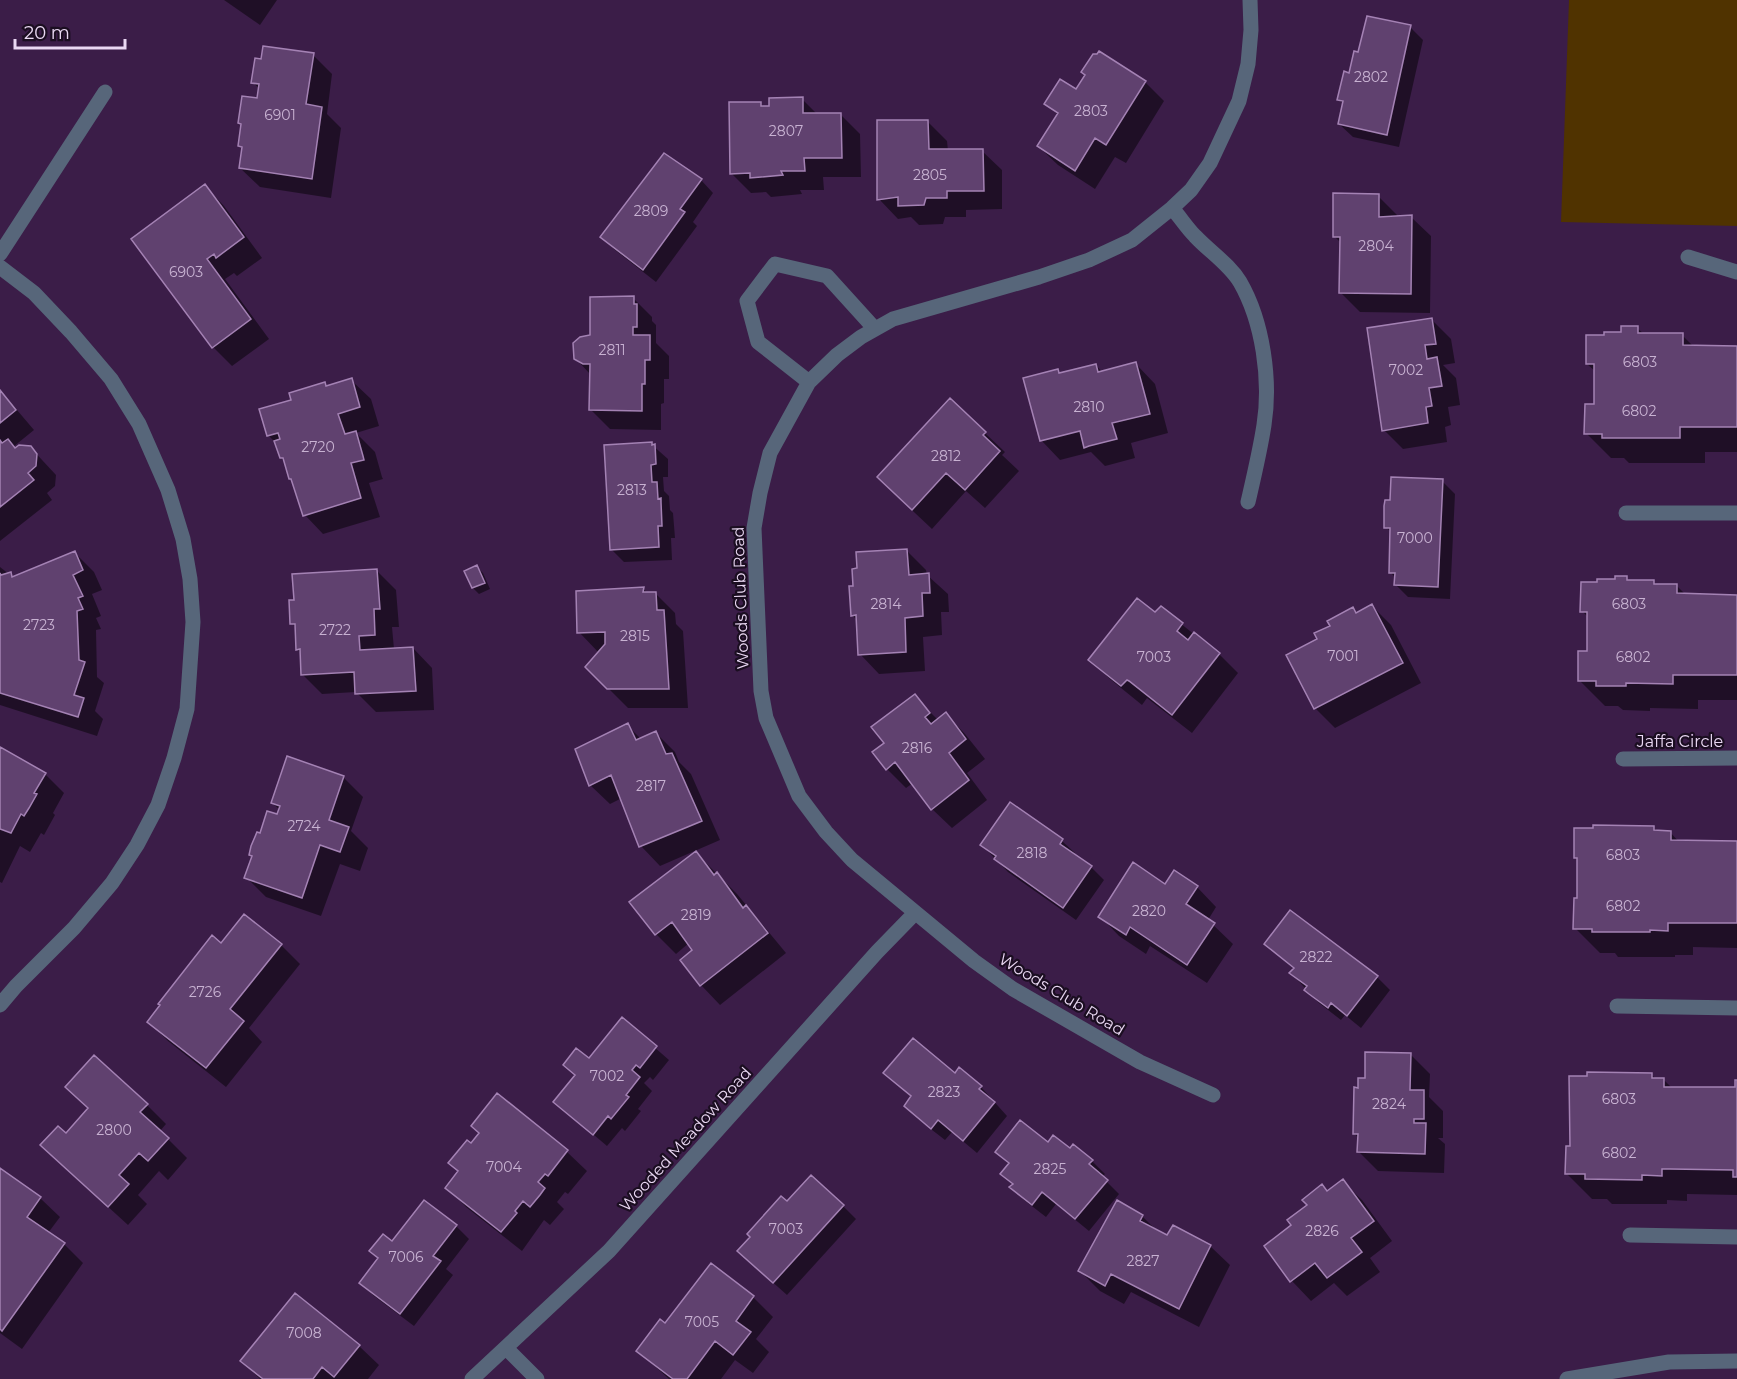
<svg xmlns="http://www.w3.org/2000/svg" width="1737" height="1379" viewBox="0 0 1737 1379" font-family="Montserrat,sans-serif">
<rect width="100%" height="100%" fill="#3b1d48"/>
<path fill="#503300" d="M1569,0H1737V226L1561,222Z"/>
<path fill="#0007" d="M224,0H277L260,25Z
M1410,27L1423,40L1399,147L1353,137L1339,124L1344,104L1339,100L1360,54Z
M313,55L332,74L327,114L341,128L331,198L260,187L240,168L243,149L240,146L258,99L260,89L253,83Z
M1145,82L1164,101L1126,163L1115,157L1095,189L1058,165L1038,146L1058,115L1046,103L1076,91Z
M802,99L818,115H841L860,134L861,177H823L824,190H800L802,194L771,197L766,192L751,193L732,174L760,103L764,107H771Z
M928,122L947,141L948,151H982L1002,170V209L966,210V217H945L943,224L919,225L911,217L898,219L879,199Z
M701,180L713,193L693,222L697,226L656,282L615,250L602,237Z
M205,186L224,206L262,258L237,276L234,273L225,279L269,339L232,366L213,347L133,239Z
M1378,196L1397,215V218L1411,217L1431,236L1430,313L1360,312L1341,293L1342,244L1334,236Z
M633,298L652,317V321L656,325V343L669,356V379H664V403L661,404V430L610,429L591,410V375L576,359L591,336Z
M1431,319L1451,339L1455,363L1443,365L1456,378L1460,405L1448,407L1451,425L1445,427L1447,442L1403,449L1384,430Z
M1637,328L1644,334L1682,335L1694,347H1737V452H1705V463H1629L1624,458H1611L1586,433L1595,405L1596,372L1587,364L1605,336Z
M1136,364L1155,384L1168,433L1131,443L1135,458L1109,465L1105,466L1091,452L1060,460L1041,440L1057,370L1061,374L1096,365L1103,373Z
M351,380L371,399L379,426L356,433L375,452L382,477L383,479L369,483L380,517L323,534L304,514L285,462L281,458L277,444L268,435L293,401L324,384L328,387Z
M0,390L34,430L13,447L16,449L30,447L56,475L55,486L47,493L52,500L0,541Z
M950,400L1005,452L1002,455L1019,471L985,508L966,491L932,529L898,497Z
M651,444L668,459V477H663L664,491L669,496L670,510L673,513L675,538H671L672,560L624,562L611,549Z
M1442,481L1455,494L1450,599L1408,597L1395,584L1396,578L1390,572L1392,533L1386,527L1392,501Z
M907,551L926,570L927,575L948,594L949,612H941L942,635L923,637L925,671L879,674L860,654L857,620L852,615L855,588Z
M75,553L94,572L102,590L92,594L101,616L96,618L101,629L96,630L97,677L104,683L95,711L103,719L97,736L0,705V567L14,578Z
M477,567L483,573L490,589L479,594L473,588L466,572Z
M377,571L396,590L399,627H392L394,649L413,648L432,668L434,710L376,712L356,692L322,694L303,675L302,654L297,649L296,628L292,623L295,602Z
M1626,578L1630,581H1653L1657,585L1677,586L1686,595L1737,596V700H1698V709L1650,708V711L1623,710L1618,706H1605L1579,680L1588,653L1589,618L1582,611L1617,580Z
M643,589L648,593H655L675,613L676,624L683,631L688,708H628L587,667L599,653L579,632Z
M1372,606L1391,625L1421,683L1335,728L1315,708L1288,655L1319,640L1353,609L1357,614Z
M1161,608L1219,654L1238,673L1192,733L1147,698L1142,705L1110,679L1090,660L1156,614Z
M914,696L938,720L946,714L965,734L985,759L967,773L987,800L952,828L932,809L913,783L906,788L887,769L886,744Z
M627,725L641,739L655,732L675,752L679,762L691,774L720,840L660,866L641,846L622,798L610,804L590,785Z
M0,749L45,774L64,793L53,813L55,815L44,835L41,833L30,852L20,846L2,883L0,882Z
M343,777L363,797L351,831L368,848L360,871L340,864L321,916L266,897L246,877L261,834L278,816L280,810L272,803Z
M1654,828L1658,832H1670L1679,842H1737V948L1693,947V955H1675V957H1618L1615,953H1600L1575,928L1578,899L1579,861L1575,858Z
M1062,841L1075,853L1074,855L1091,867L1104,880L1076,920L1008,872L982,845Z
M696,853L737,894L786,953L720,1005L701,985L682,960L694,950L689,943L676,954L656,934L631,902Z
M1166,886L1197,887L1216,907L1208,920L1233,944L1207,983L1150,946L1146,954L1119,936L1100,916Z
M1266,944L1377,977L1390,990L1361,1028L1345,1015L1341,1020L1319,1003L1291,973L1294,969Z
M222,945H281L300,964L249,1028L262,1042L226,1087L168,1041L149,1022Z
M622,1019L669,1060L653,1080L650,1077L644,1083L652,1091L638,1109L641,1111L625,1131L622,1128L607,1146L555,1102L576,1076L564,1065L589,1060Z
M1410,1054L1430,1074L1429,1097L1443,1111V1138H1438L1445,1144L1444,1173L1378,1171L1359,1152V1139L1354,1133L1359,1090L1366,1079Z
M886,1073L955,1075L981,1087L1007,1116L977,1153L952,1132L945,1140L918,1119L906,1106L912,1098Z
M1652,1075L1657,1080H1664L1672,1088L1737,1089V1081V1195L1687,1194V1201L1667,1200V1204H1612L1607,1199H1592L1567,1174L1572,1147Z
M497,1095L567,1152L587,1171L568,1194L565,1192L557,1202L564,1209L550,1225L544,1220L522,1251L466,1207L447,1187L460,1172L471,1145L480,1134Z
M147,1105L166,1124L160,1131L187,1158L168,1180L159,1171L138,1195L147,1204L128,1225L61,1164L66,1135L89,1109Z
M1070,1150L1092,1161L1105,1174L1102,1177L1119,1194L1089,1231L1056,1204L1046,1217L1024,1200L1011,1187L1014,1186L1002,1174L1010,1165L997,1152Z
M0,1170L40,1198L60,1217L48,1233L64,1244L83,1263L22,1349L0,1333Z
M1342,1181L1362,1200L1392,1241L1370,1258L1380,1272L1347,1296L1334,1283L1311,1301L1292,1281L1266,1246L1293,1225L1322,1186L1328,1192Z
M787,1204L843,1206L856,1219L787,1295L752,1264Z
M1142,1216L1158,1232L1167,1237L1210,1246L1230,1265L1199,1327L1131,1292L1124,1304L1100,1291L1080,1271Z
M456,1226L469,1239L446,1269L453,1275L414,1326L374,1296L361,1283L392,1243Z
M711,1266L753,1297L773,1317L756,1339L769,1352L753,1373L735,1360L721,1379H669L638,1351L665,1325Z
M359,1346L379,1365L368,1379H260L242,1361Z"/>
<path fill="#60416f" stroke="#a482b4" stroke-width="1.5" d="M1367,16L1411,25L1387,135L1338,124L1343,101L1337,100L1344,71L1349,73L1354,51L1358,52Z
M263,46L314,53L306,104L322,107L312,179L239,168L242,147L238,146L241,124L238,123L242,96L257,98L259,84L251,83L255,58L261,59Z
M1099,51L1146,81L1106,145L1095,138L1075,171L1037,146L1058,113L1044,104L1060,79L1076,89L1085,75L1081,72L1093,54H1097Z
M803,97V113H841L842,158H804L805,171H781L783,175L750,178V173L730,174L729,102H761V106H769V98Z
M877,120H928L929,149H983L984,191H947V198H926L924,205L898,206V197L877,200Z
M664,153L702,179L680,209L685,212L643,270L600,237Z
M205,184L244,237L216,258L214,254L207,259L251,319L212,348L131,239Z
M1333,193L1379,194V217L1412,215L1411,294L1339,293L1340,237H1333Z
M634,296V304H637V327H633V335H650V360H645V384H642V411L589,410L590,364H583L574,359L573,343L580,337L590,335V297Z
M1432,318L1436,344L1425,345L1427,359L1437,357L1442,386L1429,388L1432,406L1426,407L1428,423L1382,431L1367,328Z
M1621,326H1638V333H1683V345L1737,346V427H1680V438H1602V434H1584L1585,404H1594V364H1586V335H1604V332H1621Z
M1136,362L1150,414L1112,423L1117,439L1089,446L1084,448L1080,431L1040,441L1023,378L1058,369L1059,373L1096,364L1098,372Z
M352,378L360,407L338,414L345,434L356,431L363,456L364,460L351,463L361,498L303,516L291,479H289L283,458H280L274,441L280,439L278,433L267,436L259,409L291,400L289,393L325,382L326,386Z
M0,390L16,410L0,423Z
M950,398L986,432L983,435L1000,451L965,490L946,473L912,510L877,477Z
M8,439L15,448L19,445L31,446L37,454L36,466L28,473L34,480L0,507V440L2,443Z
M652,442V445L655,444L656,464L651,465L652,482H657L658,499L661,498V502L662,526H658L659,547L610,550L604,445Z
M1391,477L1443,479L1438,587L1394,585L1395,573H1389L1390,528H1384V506L1385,500H1390Z
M907,549L909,575L929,573L930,593H922L923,616L905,618L906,652L858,655L856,615L851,616L849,586H853L852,569L857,568L856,552Z
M75,551L83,570L73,575L83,596L78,598L83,609L77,611L79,660L85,662L74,695L84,698L78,717L0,693V573L1,575L11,572L12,577Z
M477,565L485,583L472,588L464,571Z
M377,569L380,609H374L375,635L359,636L360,650L413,647L416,691L355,694L354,672L301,675L300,649L296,650L295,624H290L289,600H294L292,574Z
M1615,576H1627V580H1654V584H1677V593L1737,595V675H1673V684L1626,683V686H1596V681H1578V651H1587V612H1580L1581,582H1597V579H1615Z
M644,587L643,592H656L657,610H664L669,689H607L585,667L605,644V632L577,633L576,591Z
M1137,598L1155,612L1161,606L1183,623L1177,631L1188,640L1194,632L1220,653L1172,715L1129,681L1127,680L1121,686L1088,660Z
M1372,604L1403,663L1314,709L1286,655L1317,639L1314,633L1330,626L1327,621L1353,607L1356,613Z
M915,694L930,713L925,717L931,724L946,712L966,739L949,753L969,780L931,810L895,762L886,770L872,752L884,743L871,727Z
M628,723L636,740L656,731L666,754L672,753L702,821L639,847L611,775L589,786L575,749Z
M0,747L46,773L34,793L37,794L29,808L24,816L21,814L11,833L0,829Z
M287,756L344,776L329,820L349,827L340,852L320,845L302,898L244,878L252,856L249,855L251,846L257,832L260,833L267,811L277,814L280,806L271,803Z
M1010,802L1063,839L1060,844L1092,866L1063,908L994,859L996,856L980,845Z
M1593,825L1654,826V830L1671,831V840L1737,841V923H1668V931L1650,930V932H1592V929H1573L1574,898H1577V858H1574V828H1593Z
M696,851L714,875L717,872L743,908L746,905L768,933L700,986L680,960L692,950L672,922L655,935L629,902Z
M1133,862L1165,884L1174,870L1198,886L1186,904L1215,923L1187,965L1130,927L1126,935L1098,917Z
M1290,910L1378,976L1347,1016L1331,1003L1328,1008L1309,994L1304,990L1307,986L1289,973L1294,968L1264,944Z
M244,914L282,944L230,1009L244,1021L206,1068L147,1022L160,1005L158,1004L212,935L221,943Z
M622,1017L657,1046L640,1068L636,1065L632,1070L640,1077L626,1095L629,1097L611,1119L608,1116L593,1135L553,1102L575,1075L563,1065L576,1048L589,1058Z
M913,1038L955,1073L959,1067L982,1086L979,1089L995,1102L963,1141L938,1120L931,1129L904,1106L911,1096L883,1073Z
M1365,1052L1411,1053L1410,1090H1424V1119H1414V1123H1426L1425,1154L1357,1152L1358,1134H1353L1354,1087L1358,1088V1078H1365Z
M94,1055L148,1104L140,1112L169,1138L148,1161L139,1153L119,1175L129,1184L108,1207L40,1145L58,1126L66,1133L88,1108L65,1087Z
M1587,1072L1652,1073V1078H1664V1087H1735V1080H1737V1177H1733V1170L1670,1169H1662V1176L1642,1175V1180L1585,1179V1174H1565L1566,1146H1570L1569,1076H1587Z
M497,1093L568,1150L548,1176L545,1174L538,1182L545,1188L540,1195L530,1207L523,1201L515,1211L517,1213L501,1232L445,1188L458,1171L448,1163L467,1140L471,1143L479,1133L471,1126Z
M1020,1120L1048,1142L1053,1135L1070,1148L1073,1144L1093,1160L1089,1164L1108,1180L1075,1219L1042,1192L1032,1205L1009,1187L1013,1184L1000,1174L1009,1163L995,1152Z
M0,1168L41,1197L27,1217L65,1243L2,1331L0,1329Z
M811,1175L844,1205L773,1283L737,1251L750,1237L747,1234L781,1196L787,1201Z
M1343,1179L1374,1221L1351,1238L1362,1252L1327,1278L1315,1263L1290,1282L1264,1246L1291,1225L1287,1220L1307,1205L1302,1200L1322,1184L1327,1191Z
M424,1200L457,1225L433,1256L441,1261L400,1314L359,1283L378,1258L369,1251L383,1234L392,1241Z
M1117,1200L1143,1215L1140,1221L1167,1235L1173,1225L1211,1245L1179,1309L1111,1274L1105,1286L1078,1271Z
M711,1263L754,1296L736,1321L751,1332L733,1355L715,1341L687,1379H673L636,1351L660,1319L665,1323Z
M295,1293L360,1345L334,1377L322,1367L313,1379H263L240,1361Z"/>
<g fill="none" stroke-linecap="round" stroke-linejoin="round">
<path stroke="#57667a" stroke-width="15" d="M1172,208C1180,217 1187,228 1195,236C1210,252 1229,264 1240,282C1263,322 1271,380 1264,425C1260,451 1254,476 1248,502
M0,254L105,92
M1688,257L1737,272
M0,267L34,293L71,332L111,379L139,424L168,490L183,539L190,579L193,622L187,709L174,758L158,805L137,845L112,883L74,928L16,986L0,1005
M809,382L758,342L747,301L775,264L827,276L875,329
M1626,513H1737
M1623,759L1737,758
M1617,1006L1737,1008
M1213,1095L1140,1062L1013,989L974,961L852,860L826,832L799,796L766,718L761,691L754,528L760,493L770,453L809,382L837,355L861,337L893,319L1039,277L1089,260L1132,240L1172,208L1191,190L1210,163L1239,101L1248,64L1251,30L1250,0
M1630,1235L1737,1237
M506,1348L537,1379
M472,1379L609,1251L877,952L915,913
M1567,1379L1669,1362L1737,1361"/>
</g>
<g text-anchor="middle" stroke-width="4.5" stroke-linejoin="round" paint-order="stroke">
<g font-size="14" fill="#c8b2d2">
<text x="1371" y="82">2802</text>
<text x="1091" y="116">2803</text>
<text x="280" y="120">6901</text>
<text x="786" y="136">2807</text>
<text x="930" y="180">2805</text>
<text x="651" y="216">2809</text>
<text x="1376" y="251">2804</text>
<text x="186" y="277">6903</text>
<text x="612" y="355">2811</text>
<text x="1640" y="367">6803</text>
<text x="1406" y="375">7002</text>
<text x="1089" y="412">2810</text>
<text x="1639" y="416">6802</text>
<text x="318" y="452">2720</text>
<text x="946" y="461">2812</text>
<text x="632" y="495">2813</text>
<text x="1415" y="543">7000</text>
<text x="886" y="609">2814</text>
<text x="1629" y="609">6803</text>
<text x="39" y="630">2723</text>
<text x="335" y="635">2722</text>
<text x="635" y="641">2815</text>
<text x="1343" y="661">7001</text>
<text x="1154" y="662">7003</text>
<text x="1633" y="662">6802</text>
<text x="917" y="753">2816</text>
<text x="651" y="791">2817</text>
<text x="304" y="831">2724</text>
<text x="1032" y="858">2818</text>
<text x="1623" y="860">6803</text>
<text x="1623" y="911">6802</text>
<text x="1149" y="916">2820</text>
<text x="696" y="920">2819</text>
<text x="1316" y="962">2822</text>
<text x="205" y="997">2726</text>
<text x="607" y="1081">7002</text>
<text x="944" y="1097">2823</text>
<text x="1619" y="1104">6803</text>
<text x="1389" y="1109">2824</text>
<text x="114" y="1135">2800</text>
<text x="1619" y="1158">6802</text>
<text x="504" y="1172">7004</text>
<text x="1050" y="1174">2825</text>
<text x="786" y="1234">7003</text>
<text x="1322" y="1236">2826</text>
<text x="406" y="1262">7006</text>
<text x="1143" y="1266">2827</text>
<text x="702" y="1327">7005</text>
<text x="304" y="1338">7008</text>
</g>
<g font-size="16" fill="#ead8f3" stroke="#1b0e21">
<text transform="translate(740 598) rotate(-92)" y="6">Woods Club Road</text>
<text x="1680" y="747">Jaffa Circle</text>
<text transform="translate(1062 994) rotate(31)" y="6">Woods Club Road</text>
<text transform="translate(685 1139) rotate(-48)" y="6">Wooded Meadow Road</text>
</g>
</g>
<path d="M15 39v9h110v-9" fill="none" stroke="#ead8f3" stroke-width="3"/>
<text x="24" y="39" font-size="18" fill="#ead8f3" stroke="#1b0e21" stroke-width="4.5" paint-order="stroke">20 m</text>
</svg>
